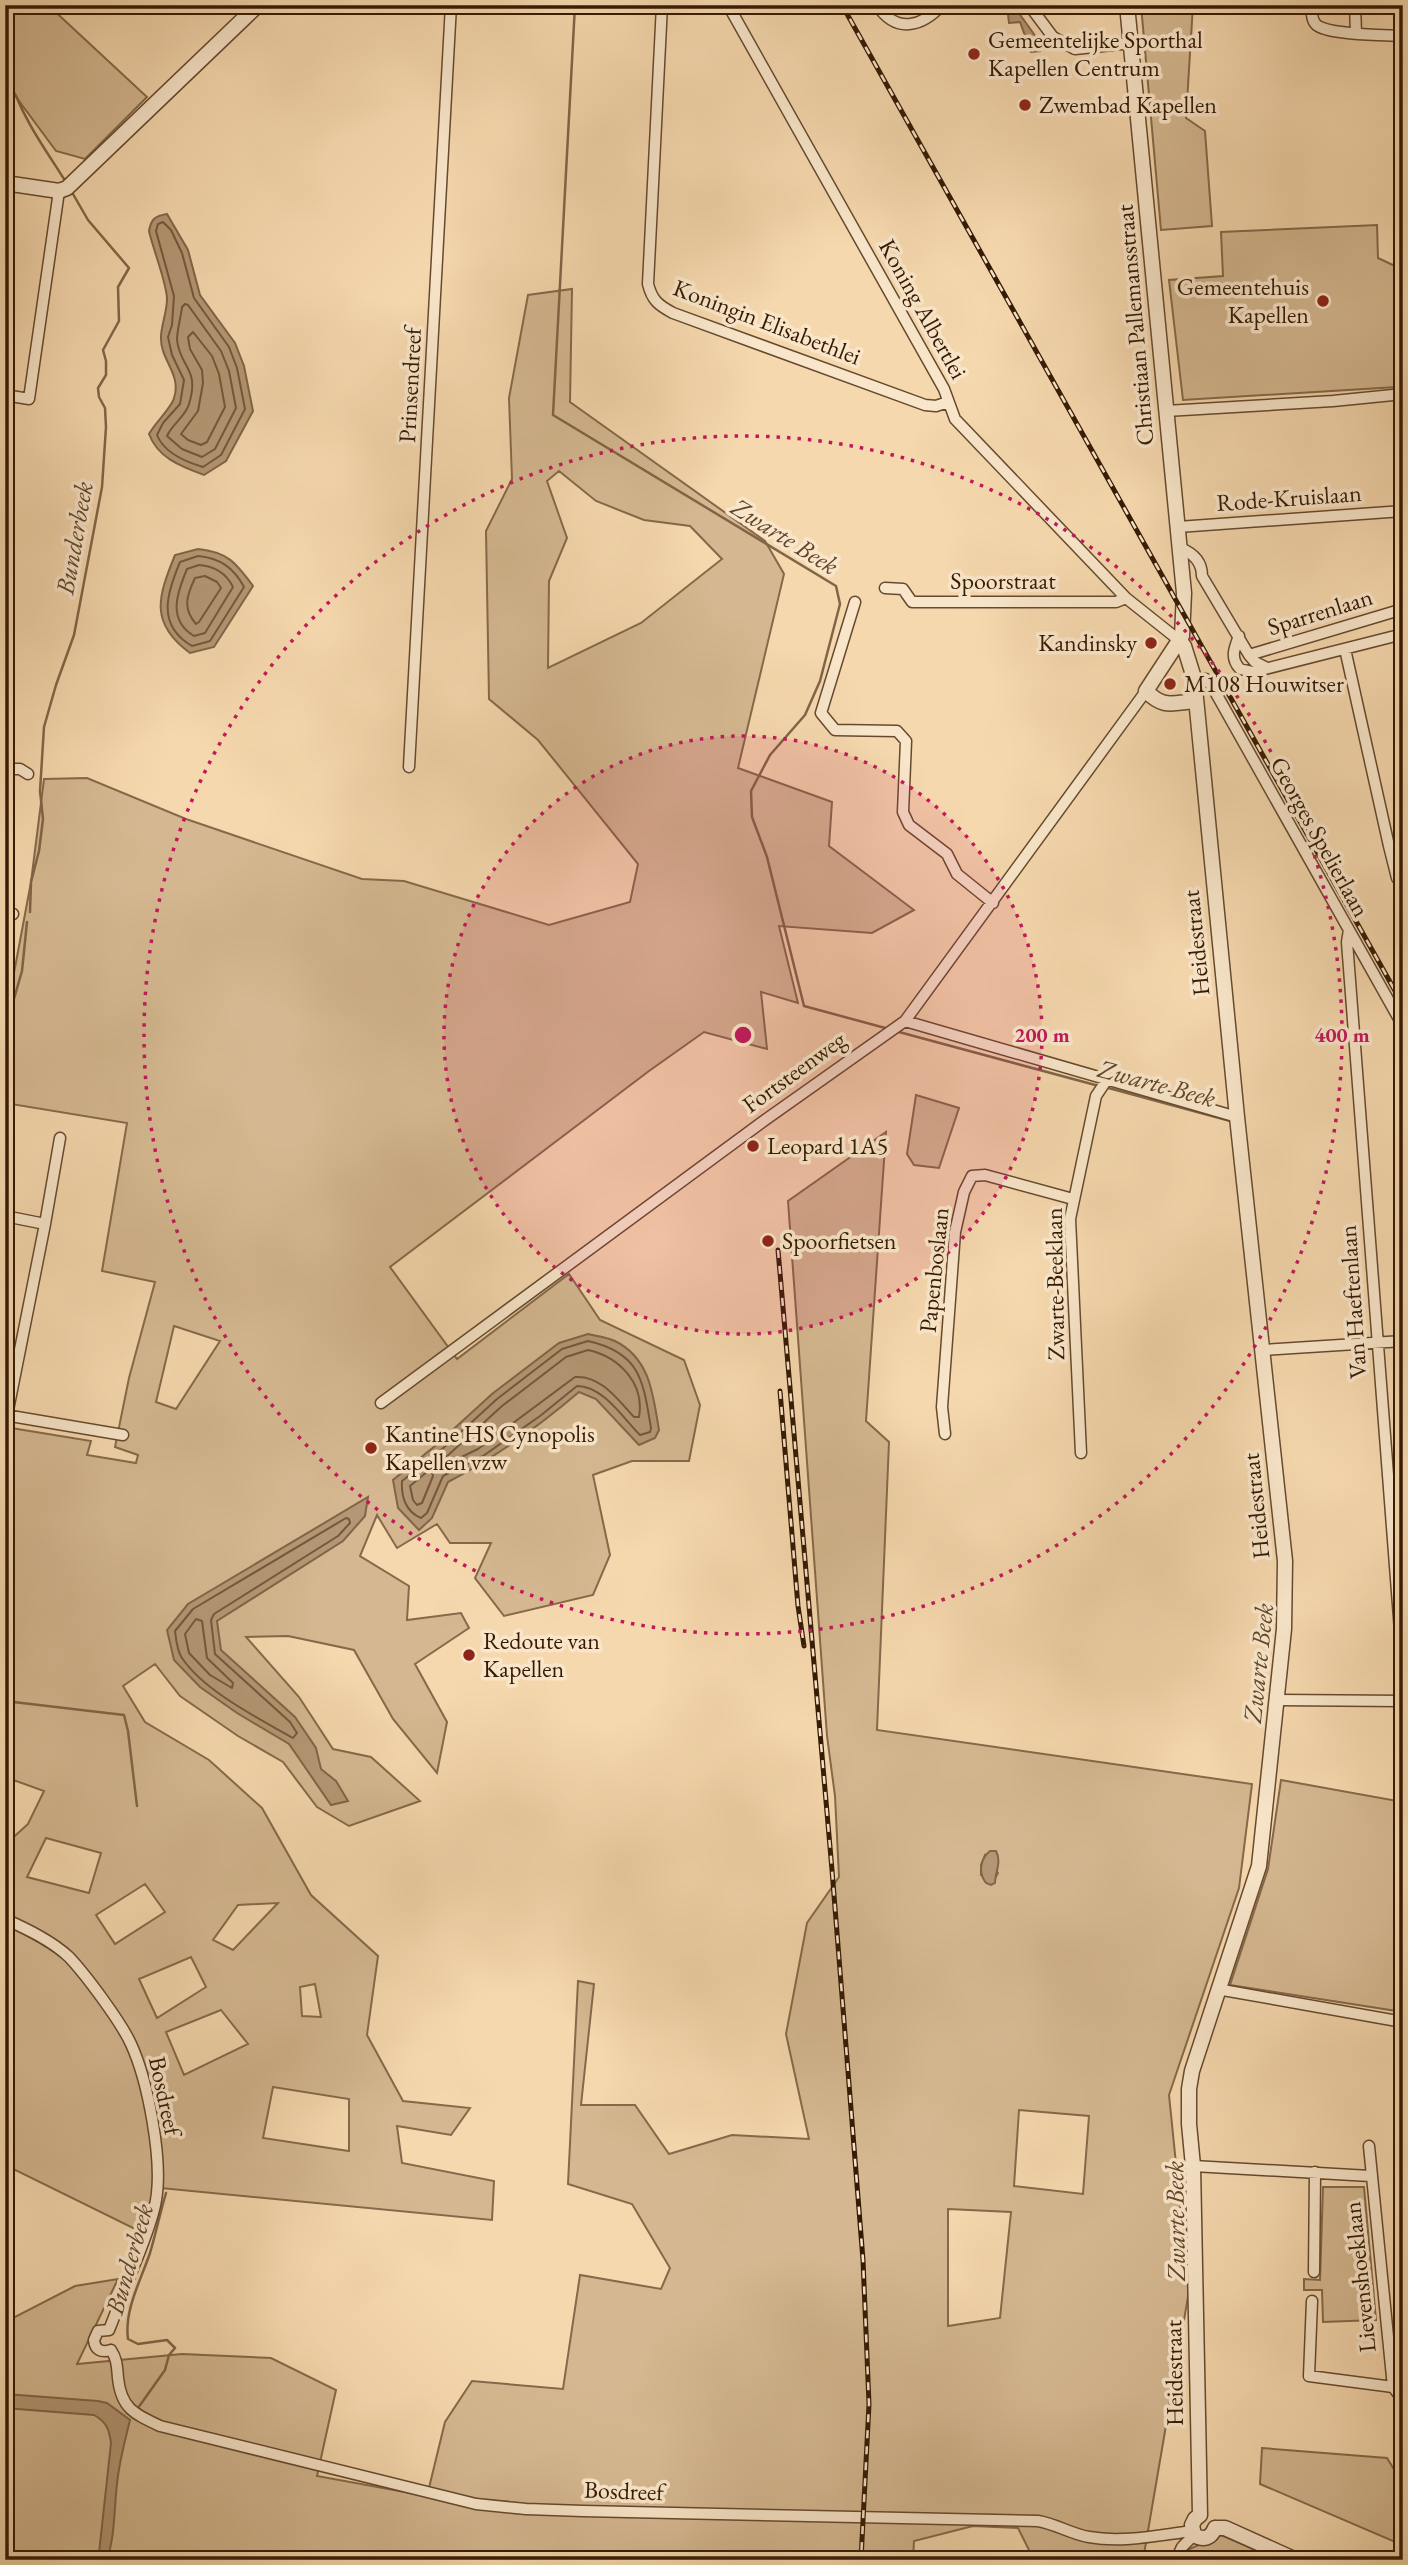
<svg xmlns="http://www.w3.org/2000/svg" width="1408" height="2565" viewBox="0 0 1408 2565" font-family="'EB Garamond',serif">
<rect width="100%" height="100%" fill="#f6d8ae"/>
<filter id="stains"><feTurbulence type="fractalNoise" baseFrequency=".00286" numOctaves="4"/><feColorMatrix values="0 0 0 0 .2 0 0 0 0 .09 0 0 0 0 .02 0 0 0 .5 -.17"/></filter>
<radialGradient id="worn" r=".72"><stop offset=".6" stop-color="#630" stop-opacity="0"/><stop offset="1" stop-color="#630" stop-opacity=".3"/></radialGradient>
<path fill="#d5b891" stroke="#85694a" stroke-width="2" fill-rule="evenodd" d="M5,5H48L147,97L85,159L56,151L5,82Z
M1141,5H1193L1186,118L1205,131L1212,226L1161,230Z
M1377,225L1378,258L1395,266L1397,387L1183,400L1169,280L1223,276L1221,232Z
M572,289L570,402L765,541L784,574L738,768L832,802L829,846L914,910L872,933L779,926L798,1003L761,992L767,1049L704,1032L649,1071L390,1267L457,1359L569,1274L600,1320L684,1360L700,1405L689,1461H632L593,1475L610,1555L593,1595L504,1616L475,1578L491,1543H450L437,1524L397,1548L377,1515L360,1556L409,1586L407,1620L461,1613L469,1628L415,1664L447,1722L437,1773L393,1719L354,1650L288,1636L246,1637L299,1697L333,1749L371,1757L420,1801L349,1826L317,1807L283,1762L238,1736L180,1696L155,1664L123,1686L145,1722L209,1760L262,1808L311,1895L378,1956L367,2035L403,2101L470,2108L451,2135L397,2126L402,2163L494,2181L492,2220L161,2188L139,2231L5,2165V1845L28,1824L44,1791L5,1777V1427L91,1441L87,1455L136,1463L138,1455L115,1447L129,1378L155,1282L102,1271L127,1123L5,1103V1021L31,882L44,779L87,778L186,819L362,879L404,881L549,925L630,902L638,864L538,740L489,699L486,531L512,479L509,398L528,295ZM559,471L596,501L644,520L690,526L722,559L641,623L548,668L549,581L567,538L547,481ZM174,1326L220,1341L176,1409L156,1402ZM46,1838L101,1853L89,1893L27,1877ZM145,1884L165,1912L115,1944L96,1915ZM278,1903L233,1950L213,1940L238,1905ZM191,1957L206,1987L157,2018L139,1979ZM315,1984L321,2017L302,2016L300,1987ZM221,2010L248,2044L184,2075L166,2032ZM273,2087L349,2099V2151L263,2138Z
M916,1095L959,1108L939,1168L914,1165L907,1154Z
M886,1132L866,1421L889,1442L877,1730L1252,1784L1239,1888L1169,2095L1189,2291L1143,2560H1034L1018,2528L973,2526L914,2541L913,2560H5V2322L75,2286L118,2279L77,2364L182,2354L271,2358L336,2390L317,2476L427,2496L445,2422L472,2381L563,2389L580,2275L661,2289L670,2268L632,2204L568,2184L578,1981L594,1984L581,2105H635L669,2154L732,2135L809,2139L786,2034L807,1923L839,1877L835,1796L827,1736L788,1201ZM985,1855L998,1873L995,1878L981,1875V1865ZM1019,2110L1089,2116L1083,2194L1014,2186ZM948,2209L1011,2212L1000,2318L948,2326Z
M1281,1780L1403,1802V2012L1230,1985L1268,1869Z
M1323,2187H1364L1376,2320L1323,2322L1322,2290H1304V2279L1320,2280Z
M1262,2448L1387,2458L1403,2484V2538L1400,2544L1260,2484Z
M1221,2535L1278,2560H1165Z"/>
<path fill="#b49774" stroke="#816547" stroke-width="2" d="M1007,5H1013L1039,41L1040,51L1031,52L1020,22L1009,23Z
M167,214L188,250L200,295L235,343L244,366L253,411L226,461L204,475C180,466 158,458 149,434C155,423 172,407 174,398C182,374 160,360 161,337C161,326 167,312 167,299C167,284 153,249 149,231C151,219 155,216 167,214Z
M198,549C228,552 236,563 253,586L214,647L190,653C149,623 158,597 175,555Z
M588,1334C596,1336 607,1337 615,1341C651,1359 653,1396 659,1430L655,1438L639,1445L596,1399L579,1392C538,1427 496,1457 448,1482L432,1518L419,1530L398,1508L393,1480L435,1446L492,1394L559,1343Z
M368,1497L365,1516L343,1541L217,1621L221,1650L295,1717L316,1748L321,1769L336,1781L348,1801L331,1805L289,1744L237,1713L200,1687L174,1660L167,1630L188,1604Z
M990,1851H996C1002,1862 995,1872 995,1883L991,1885L986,1883C978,1873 980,1859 990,1851Z
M5,2394L98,2401L107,2403L130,2420C125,2441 119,2462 117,2484C114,2509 115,2536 107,2560H96L99,2553L111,2443C109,2428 106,2422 94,2415L5,2408Z"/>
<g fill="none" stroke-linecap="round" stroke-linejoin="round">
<path stroke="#74583c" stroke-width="2" d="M163,222L171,230L182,253L194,298L229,347L237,368L245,409L221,455L203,467C186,462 164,453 157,435L163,423L180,404L184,380L172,355L168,337L172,325L174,296L156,231L158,224Z
M185,304L188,305L221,351L229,371L236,408L215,449L202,457L182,449L167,436C172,424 186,416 189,404C200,368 180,368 177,340C177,330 181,317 182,307Z
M193,332L212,356L219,374L225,407L207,442L201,445L188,440L181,434L198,411L203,383L202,370L190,349L188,337Z
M198,556C220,558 234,568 244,587L210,641L192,646C156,625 167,593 180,562Z
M199,565C215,566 226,573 233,587L205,633L194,636C167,620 177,593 187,569Z
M205,576L217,582L221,588L199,622L196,624C182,608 187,595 195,578Z
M588,1341C641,1353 643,1381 651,1428L650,1432L640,1435C623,1418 603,1386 577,1386L540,1416L483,1456L443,1476L427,1513L421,1518C406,1512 401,1497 402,1481L440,1451L497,1399L562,1349Z
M588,1350C619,1357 645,1383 639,1417H634C618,1400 601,1375 575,1377L478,1449L449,1463L445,1462V1458L502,1406L566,1357Z
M428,1471L432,1472L433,1476L422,1503L417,1505L413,1500L410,1486Z
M346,1518L349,1519L350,1523L338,1536L214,1614L211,1620L215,1654L290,1722L297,1733L293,1738C258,1718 204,1691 182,1658C177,1651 176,1639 175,1631L193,1609Z
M196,1619L202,1621L207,1658L233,1683L232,1688L210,1675L189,1653L185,1634Z"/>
<path stroke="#816547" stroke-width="2.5" d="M575,5L553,415L836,586L840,604L820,681L805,715L770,755L751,791L752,817L767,857L804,1006L889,1029
M5,79C8,86 14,91 17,98C29,127 47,152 64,179
M30,912L31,882L39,851L43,819L40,791L44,727L56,685L74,635L102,487L106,427L105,408L99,397L98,388L106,375V361L103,350L119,321L118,287L129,268L88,220L73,194
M5,1030L22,971L27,922
M899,1032L1099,1086
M1105,1087L1234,1122
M5,1701L124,1715L128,1731L137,1806
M138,2408L165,2370L169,2355L175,2348L167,2340L138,2344L128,2339C124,2310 141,2280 150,2253C156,2233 160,2213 166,2193"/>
<g stroke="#654a2e" stroke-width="13">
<path id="minor" d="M662,5L648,284C652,300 658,305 673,313L925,405L936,406L948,402
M728,5L944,389L955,419L1126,598L1180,641
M877,5C896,34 922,27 942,5
M1029,5L1053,37L1075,49L1131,43
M1311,5C1312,12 1311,22 1318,26C1332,35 1384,35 1403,36
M1355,5L1356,33
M1403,282L1400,285L1403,351
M5,395L29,399L59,191
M1166,411L1333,401L1403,394
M1178,527L1403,511
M1180,548C1193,553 1202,562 1202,576L1249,655L1255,662L1265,667
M885,588L903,589L912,602H1116L1126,598
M855,602L821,713L835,730L897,731L906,741L903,812L909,825L947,854L957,874L993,903
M1239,636C1234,649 1230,658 1240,669L1253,672L1403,634
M1345,649L1389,846L1397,878L1403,877
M1249,655L1403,609
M1195,681L1206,679L1213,688L1403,1026
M409,767L451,5
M5,769H20L28,774
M5,913L13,914
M1349,930L1347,942L1403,1670
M905,1021L1237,1117
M5,1216L45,1224
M1263,1350L1403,1341
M381,1403L765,1120L905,1021L1146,691
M5,1415L123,1435
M7,1415L45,1224L60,1138
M945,1434L942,1407L955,1232L964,1192L972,1176L985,1175L1073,1199
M1081,1453L1070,1219L1096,1096L1108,1078
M1278,1700L1403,1701
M5,1919C27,1929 52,1941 69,1957C86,1975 121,2022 131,2044C148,2081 163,2160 156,2200C153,2219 145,2238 138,2256C128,2280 119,2305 109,2330
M1217,1989L1403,2022
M1369,2146L1393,2387L1403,2400
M1193,2166L1370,2176
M1314,2272L1315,2172
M1312,2301L1309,2376L1393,2387
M109,2330L98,2331L94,2340C95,2350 101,2353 111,2350
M111,2350C117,2359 117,2367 118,2378C121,2408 134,2414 160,2426L476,2504L526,2509L583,2511L1038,2521C1056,2524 1071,2534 1089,2537C1123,2543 1159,2535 1192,2531
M1176,2560L1182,2547L1194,2535"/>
</g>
<g stroke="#654a2e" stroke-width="17">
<path id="tertiary" d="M1127,5L1184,593L1182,636L1146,691C1164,709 1172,703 1195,701
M5,183L59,191L67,188L258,5
M1180,641L1184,646L1194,678L1237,1117L1285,1561L1284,1629L1259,1866L1192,2071L1189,2089V2124L1193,2166L1200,2515
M1200,2515L1195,2519L1192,2525L1194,2535C1204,2541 1211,2538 1215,2528
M1215,2528H1225L1296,2560"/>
</g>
<use href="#minor" stroke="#f9e6ca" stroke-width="10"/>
<use href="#tertiary" stroke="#f9e6ca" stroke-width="14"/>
<g stroke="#351a03" stroke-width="5">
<path id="rail" d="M842,5L1403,1005
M778,1250L832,1870L863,2260L869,2404L861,2560
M780,1391L798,1606L804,1646"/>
</g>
<use href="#rail" stroke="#f9e6ca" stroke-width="2.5" stroke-dasharray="8" stroke-linecap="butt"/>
</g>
<circle cx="743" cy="1035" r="299" fill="#c2185b" fill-opacity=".12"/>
<g fill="none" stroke="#c2185b" stroke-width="3.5" stroke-dasharray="3.5 7">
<circle cx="743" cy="1035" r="299"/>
<circle cx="743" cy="1035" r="599"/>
</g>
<g fill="#8f2418" stroke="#f9e6ca" stroke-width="2.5">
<circle cx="974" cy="54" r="7"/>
<circle cx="1025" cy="105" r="7"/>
<circle cx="1323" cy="301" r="7"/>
<circle cx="1151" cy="643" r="7"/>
<circle cx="1170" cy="684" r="7"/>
<circle cx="753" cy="1146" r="7"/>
<circle cx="768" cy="1241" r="7"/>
<circle cx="371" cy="1448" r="7"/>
<circle cx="469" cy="1655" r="7"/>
</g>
<g text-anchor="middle" stroke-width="7" stroke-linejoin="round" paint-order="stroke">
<g font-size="24" fill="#351a03" stroke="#f9e6ca" text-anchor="start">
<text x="988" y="48">Gemeentelijke Sporthal<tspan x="988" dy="28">Kapellen Centrum</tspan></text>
<text x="1039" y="113">Zwembad Kapellen</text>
<text x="1309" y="295" text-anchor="end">Gemeentehuis<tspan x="1309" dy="28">Kapellen</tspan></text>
<text x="1137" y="651" text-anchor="end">Kandinsky</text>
<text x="1184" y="692">M108 Houwitser</text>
<text x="767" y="1154">Leopard 1A5</text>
<text x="782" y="1249">Spoorfietsen</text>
<text x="385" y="1442">Kantine HS Cynopolis<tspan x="385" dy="28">Kapellen vzw</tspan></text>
<text x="483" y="1649">Redoute van<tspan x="483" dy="28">Kapellen</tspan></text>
</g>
<g font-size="24" fill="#351a03" stroke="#f9e6ca">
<text transform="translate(923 309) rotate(61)" y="8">Koning Albertlei</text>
<text transform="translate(767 322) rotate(21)" y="8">Koningin Elisabethlei</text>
<text transform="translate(1135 325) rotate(-95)" y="8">Christiaan Pallemansstraat</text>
<text transform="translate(410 385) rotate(-87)" y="8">Prinsendreef</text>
<text transform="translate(1289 498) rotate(-4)" y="8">Rode-Kruislaan</text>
<text x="1003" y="589">Spoorstraat</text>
<text transform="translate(1320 612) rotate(-17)" y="8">Sparrenlaan</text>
<text transform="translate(1320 837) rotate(61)" y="8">Georges Spelierlaan</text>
<text transform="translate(1196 943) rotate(-96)" y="8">Heidestraat</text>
<text transform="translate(794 1072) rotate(-36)" y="8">Fortsteenweg</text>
<text transform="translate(934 1270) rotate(-84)" y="8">Papenboslaan</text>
<text transform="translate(1055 1284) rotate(-91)" y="8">Zwarte-Beeklaan</text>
<text transform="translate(1353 1302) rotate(-94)" y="8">Van Haeftenlaan</text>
<text transform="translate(1256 1506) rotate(-96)" y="8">Heidestraat</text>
<text transform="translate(165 2096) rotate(78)" y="8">Bosdreef</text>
<text transform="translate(1360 2277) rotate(-96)" y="8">Lievenshoeklaan</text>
<text transform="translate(1174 2373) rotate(-91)" y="8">Heidestraat</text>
<text transform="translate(624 2491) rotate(2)" y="8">Bosdreef</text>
</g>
<g font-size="26" font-style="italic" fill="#61462b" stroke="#f9e6ca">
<text transform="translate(785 536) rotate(32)" y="9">Zwarte Beek</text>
<text transform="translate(74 538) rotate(-80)" y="9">Bunderbeek</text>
<text transform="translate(1157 1083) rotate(15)" y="9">Zwarte Beek</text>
<text transform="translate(1258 1663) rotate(-84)" y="9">Zwarte Beek</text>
<text transform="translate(1175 2221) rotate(-91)" y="9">Zwarte Beek</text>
<text transform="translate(129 2259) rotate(-74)" y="9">Bunderbeek</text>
</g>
</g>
<circle cx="743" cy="1035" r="10" fill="#c2185b" stroke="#f9e6ca" stroke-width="3.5"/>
<g font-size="21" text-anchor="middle" font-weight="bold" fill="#c2185b" stroke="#f9e6ca" stroke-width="7" stroke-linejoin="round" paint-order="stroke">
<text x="1042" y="1042">200 m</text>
<text x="1342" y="1042">400 m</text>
</g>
<rect width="1408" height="2565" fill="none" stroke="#f6d8ae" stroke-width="28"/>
<rect x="7" y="7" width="1394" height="2551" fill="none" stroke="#351a03" stroke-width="3.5"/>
<rect x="14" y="14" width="1380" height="2537" fill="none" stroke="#351a03" stroke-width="2"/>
<rect width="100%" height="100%" filter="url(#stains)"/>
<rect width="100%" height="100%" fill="url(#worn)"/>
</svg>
